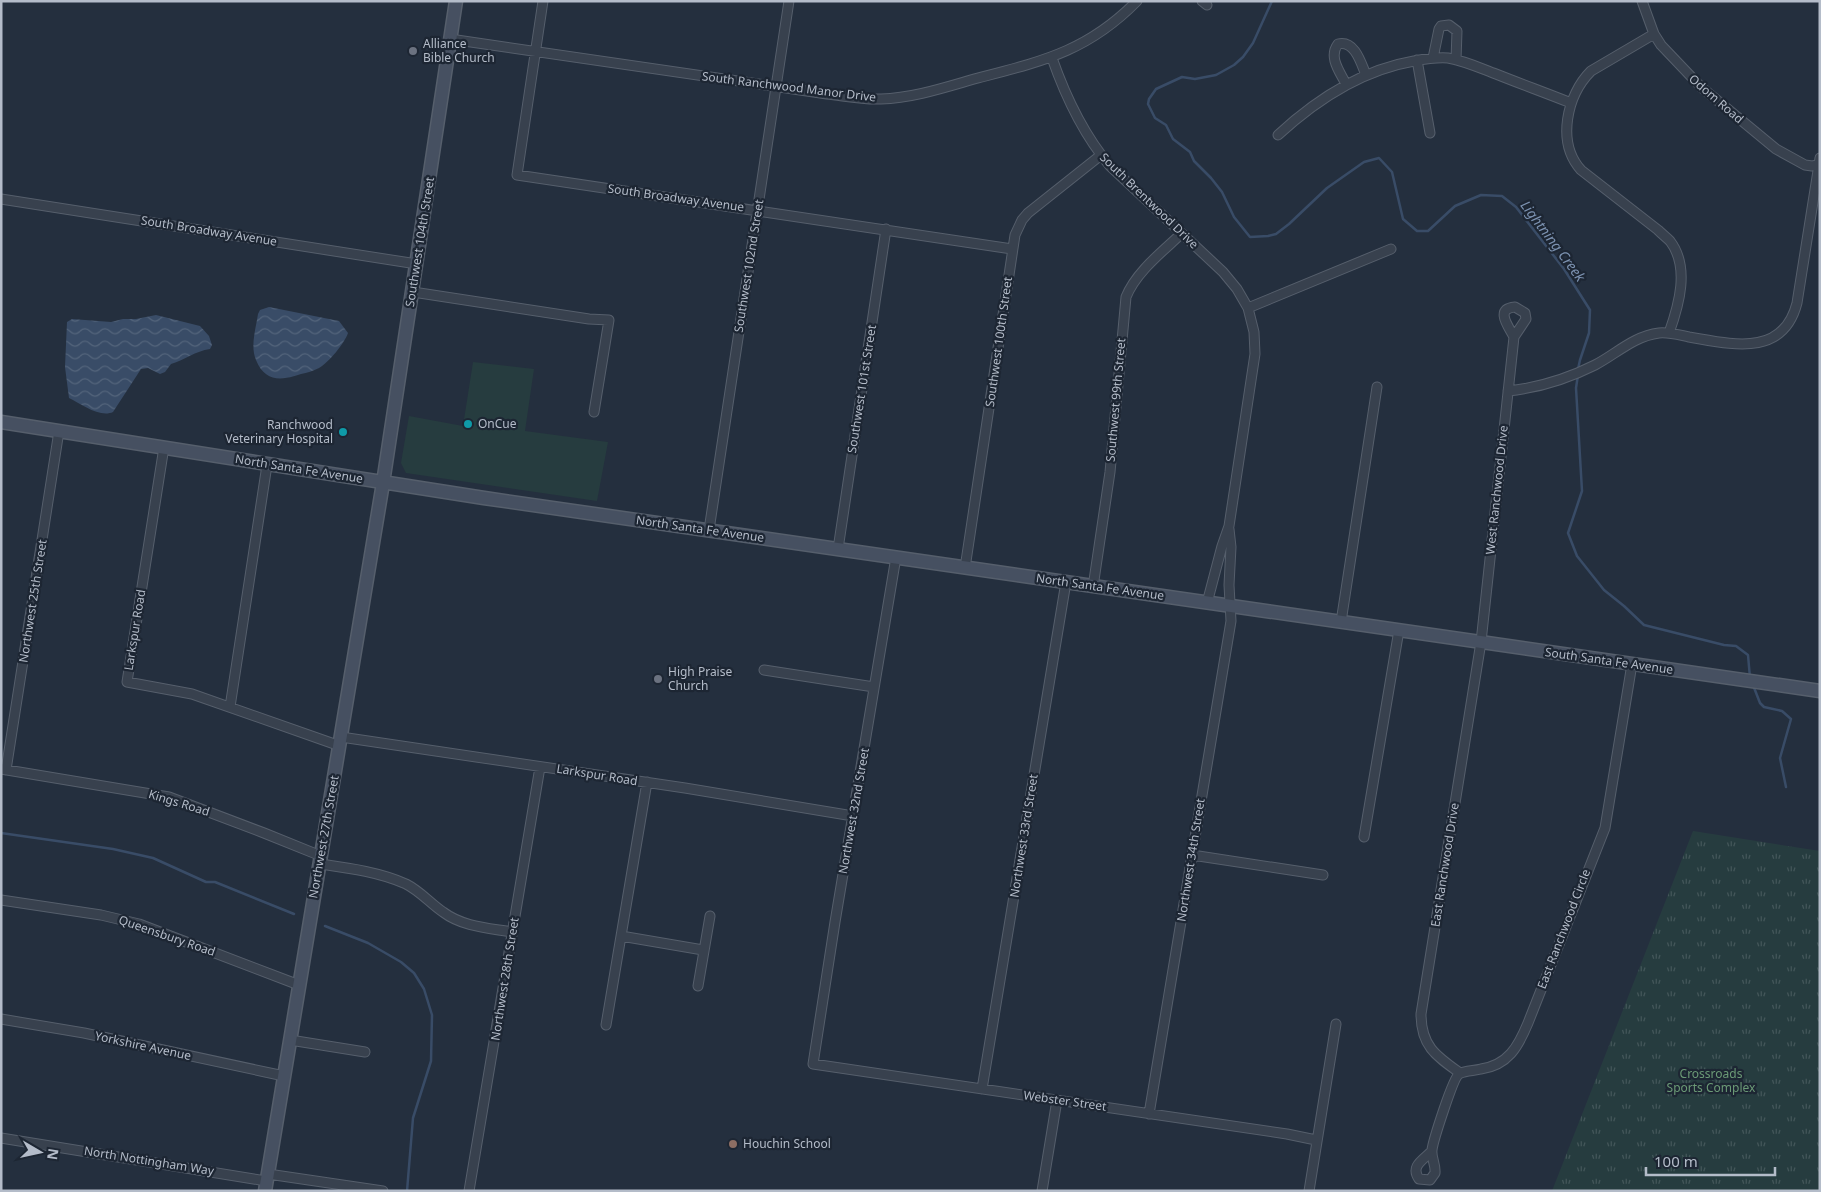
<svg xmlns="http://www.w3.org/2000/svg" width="1821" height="1192" viewBox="0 0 1821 1192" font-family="'Noto Sans',sans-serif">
<defs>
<pattern id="park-tufts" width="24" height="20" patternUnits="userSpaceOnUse" patternTransform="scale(1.25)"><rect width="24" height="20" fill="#263c3f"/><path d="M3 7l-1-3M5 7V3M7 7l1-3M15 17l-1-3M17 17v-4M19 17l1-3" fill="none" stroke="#435659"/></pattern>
<pattern id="water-waves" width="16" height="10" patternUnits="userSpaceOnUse" patternTransform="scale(1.25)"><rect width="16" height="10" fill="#394c67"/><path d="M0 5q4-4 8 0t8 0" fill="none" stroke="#53647b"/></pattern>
</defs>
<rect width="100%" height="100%" fill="#242f3e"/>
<path fill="#263c3f" d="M473,362L534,369L525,431L608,442L597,501L406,473L401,463L409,416L463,426Z"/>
<path fill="url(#park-tufts)" d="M1693,831L1820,851V1191H1552Z"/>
<path fill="url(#water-waves)" d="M269,307L339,321L348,333C344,344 329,362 319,368C313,371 307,373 301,374C281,381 265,382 256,360C250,346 256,328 258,314L260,310Z
M156,315L200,326L209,336L212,345L210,349C195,351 185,360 171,364L165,372L160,374L148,368L141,369L113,412C100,418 81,404 69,398L65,367L67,322L72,319L111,322L123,319H136Z"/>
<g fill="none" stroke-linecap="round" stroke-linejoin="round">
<path stroke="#394c67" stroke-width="2.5" d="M1272,1L1253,43L1243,57L1234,65L1216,75L1195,79L1182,77L1156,89L1149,99L1148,104L1155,118L1166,125L1173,139L1190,152L1194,161L1211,178L1222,192L1234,217L1250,237L1268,236L1276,234L1289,224L1327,188L1364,162L1379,158L1392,172L1403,219L1417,231H1428L1455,206L1481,195L1502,196L1516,207L1564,269L1590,310L1589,333L1580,360L1578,369
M1578,375L1576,388L1582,491L1568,533L1577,556L1604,590L1624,606L1644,625L1724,645L1736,646L1748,655L1750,678
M1753,685L1760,703L1764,707L1782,711L1791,719L1780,758L1786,787
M1,833L113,849L153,858L206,882H215L294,914
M325,926L368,943L401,962L414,973L424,989L432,1015L431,1061L413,1118L407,1191"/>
<g stroke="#565f6c" stroke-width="11">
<path id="minor" d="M543,1L517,175L1012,249
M1202,1L1207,5
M1642,1L1654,34L1661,45L1701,87L1776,149L1805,165L1812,166L1820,164
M1654,34L1591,71C1567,95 1556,142 1581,170L1658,230C1662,234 1666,237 1670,241C1690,267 1679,305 1669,333
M450,39L827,94C845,96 863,100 881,99C914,98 946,87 978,78C1043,61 1088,51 1137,1
M1052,58C1066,98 1083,134 1110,166L1223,272L1237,289L1248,308L1254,332L1255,354L1229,526L1222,546L1207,603
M1433,58L1439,29L1441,26L1449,25L1457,31L1456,60
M1417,60L1430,133
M1346,84C1340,72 1328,57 1338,44C1355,40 1361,63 1366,75
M1278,135C1317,99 1361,70 1414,61C1425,59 1437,57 1448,58C1465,61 1480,68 1496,74C1521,84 1546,93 1571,103
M1,199L417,264
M413,292L589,319L609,320L594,412
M1248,308L1391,249
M1508,391C1537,388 1569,378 1595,365C1616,354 1634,336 1659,333C1669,332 1679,335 1689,337C1731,344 1783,358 1797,303L1820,158
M164,447L127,682L192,694L340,746
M709,530L789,1
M838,549L886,229
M896,557L835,922L813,1064L1287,1134L1316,1140
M965,568L1015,235L1022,220L1028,213L1101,155
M1093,587L1110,472L1126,297C1136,272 1162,252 1181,234
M1341,622L1377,387
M764,670L874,687
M230,707L267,465
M341,737L685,788L853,816
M1,769L169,797L264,833L321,856
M6,770L59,431
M1364,837L1399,630
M1192,855L1323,875
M320,864C348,868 379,872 406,884C420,891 430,903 443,912C463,927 489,928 512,932
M1,900L101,915L139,924L299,985
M621,936L703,950
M698,986L710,916
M1,1019L84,1033L284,1076
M606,1025L647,782
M290,1040L365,1052
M1460,1073C1436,1056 1421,1046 1421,1014L1481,642L1514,337L1526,319L1525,313L1515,307C1494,309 1509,327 1514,337
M982,1089L1066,582
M1149,1114L1231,621L1229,585L1231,547L1229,529
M1,1138L266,1181
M1432,1151C1423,1160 1410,1166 1419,1179L1430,1180L1435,1173C1436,1165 1431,1158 1432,1150C1433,1141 1453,1078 1459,1074C1465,1070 1474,1071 1481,1069C1508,1065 1518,1047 1528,1023L1605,828L1632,664
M268,1174L383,1191
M469,1191L540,767
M1042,1191L1057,1100
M1309,1191L1336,1024"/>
</g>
<g stroke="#565f6c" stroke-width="15">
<path id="secondary" d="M1,422L484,498L1820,691
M265,1191L383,483L456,1"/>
</g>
<use href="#minor" stroke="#38414e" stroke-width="9"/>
<use href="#secondary" stroke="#465061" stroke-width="12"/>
</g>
<g fill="#6b7280" stroke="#1d2633" stroke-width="2">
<circle cx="413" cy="51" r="5"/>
<circle cx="658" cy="679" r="5"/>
</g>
<g fill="#0f9aa8" stroke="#1d2633" stroke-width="2">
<circle cx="468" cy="424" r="5"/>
<circle cx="343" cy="432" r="5"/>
</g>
<circle fill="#8d6e63" stroke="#1d2633" stroke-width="2" cx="733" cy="1144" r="5"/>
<g text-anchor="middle" stroke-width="4.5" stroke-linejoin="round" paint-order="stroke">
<g font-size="12" fill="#b4bcc9" stroke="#1d2633" text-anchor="start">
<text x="423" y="48">Alliance<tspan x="423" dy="14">Bible Church</tspan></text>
<text x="478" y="428">OnCue</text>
<text x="333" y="429" text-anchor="end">Ranchwood<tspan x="333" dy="14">Veterinary Hospital</tspan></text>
<text x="668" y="676">High Praise<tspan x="668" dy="14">Church</tspan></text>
<text x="743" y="1148">Houchin School</text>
</g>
<g font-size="12" fill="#b4bcc9" stroke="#1d2633">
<text transform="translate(789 87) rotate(7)" y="4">South Ranchwood Manor Drive</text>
<text transform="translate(1716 99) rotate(41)" y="4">Odom Road</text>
<text transform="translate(676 198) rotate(8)" y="4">South Broadway Avenue</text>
<text transform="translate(1149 201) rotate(44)" y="4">South Brentwood Drive</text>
<text transform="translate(209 231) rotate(9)" y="4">South Broadway Avenue</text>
<text transform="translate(420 242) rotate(-81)" y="4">Southwest 104th Street</text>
<text transform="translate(749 266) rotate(-81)" y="4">Southwest 102nd Street</text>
<text transform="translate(999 342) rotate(-82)" y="4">Southwest 100th Street</text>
<text transform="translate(862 389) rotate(-81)" y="4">Southwest 101st Street</text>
<text transform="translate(1116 400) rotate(-85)" y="4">Southwest 99th Street</text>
<text transform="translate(299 469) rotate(9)" y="4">North Santa Fe Avenue</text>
<text transform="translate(1497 490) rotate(-84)" y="4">West Ranchwood Drive</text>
<text transform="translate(700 529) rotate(8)" y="4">North Santa Fe Avenue</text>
<text transform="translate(1100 587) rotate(8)" y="4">North Santa Fe Avenue</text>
<text transform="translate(33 601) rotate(-81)" y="4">Northwest 25th Street</text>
<text transform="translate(135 630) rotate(-81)" y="4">Larkspur Road</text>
<text transform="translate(1609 661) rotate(8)" y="4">South Santa Fe Avenue</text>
<text transform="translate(597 775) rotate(9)" y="4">Larkspur Road</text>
<text transform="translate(179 803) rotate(17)" y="4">Kings Road</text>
<text transform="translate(854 811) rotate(-80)" y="4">Northwest 32nd Street</text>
<text transform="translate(1024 836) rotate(-81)" y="4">Northwest 33rd Street</text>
<text transform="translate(324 837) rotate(-80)" y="4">Northwest 27th Street</text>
<text transform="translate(1191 860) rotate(-81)" y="4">Northwest 34th Street</text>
<text transform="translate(1445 865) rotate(-81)" y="4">East Ranchwood Drive</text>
<text transform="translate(1564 929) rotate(-69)" y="4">East Ranchwood Circle</text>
<text transform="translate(167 936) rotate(19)" y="4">Queensbury Road</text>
<text transform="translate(505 979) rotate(-81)" y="4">Northwest 28th Street</text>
<text transform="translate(143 1046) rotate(12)" y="4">Yorkshire Avenue</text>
<text transform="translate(1065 1101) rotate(8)" y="4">Webster Street</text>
<text transform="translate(149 1161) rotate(9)" y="4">North Nottingham Way</text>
</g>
<g font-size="12" fill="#6b9a76" stroke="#1d2633">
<text x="1711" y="1078">Crossroads<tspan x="1711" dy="14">Sports Complex</tspan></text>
</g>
<g font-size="14" font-style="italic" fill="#7c92b1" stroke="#1d2633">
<text transform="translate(1553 241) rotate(53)" y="5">Lightning Creek</text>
</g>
</g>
<rect width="1821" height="1192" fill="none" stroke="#b4bcc9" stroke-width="5"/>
<g transform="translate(40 1152) rotate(99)" stroke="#1d2633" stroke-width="4" paint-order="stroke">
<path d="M0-4L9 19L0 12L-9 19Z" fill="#b4bcc9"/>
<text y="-8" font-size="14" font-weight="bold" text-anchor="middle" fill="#b4bcc9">N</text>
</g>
<path d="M1646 1167v8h129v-8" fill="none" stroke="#b4bcc9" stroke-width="2.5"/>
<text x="1654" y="1167" font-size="15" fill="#b4bcc9" stroke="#1d2633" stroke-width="4" paint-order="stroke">100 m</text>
</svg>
